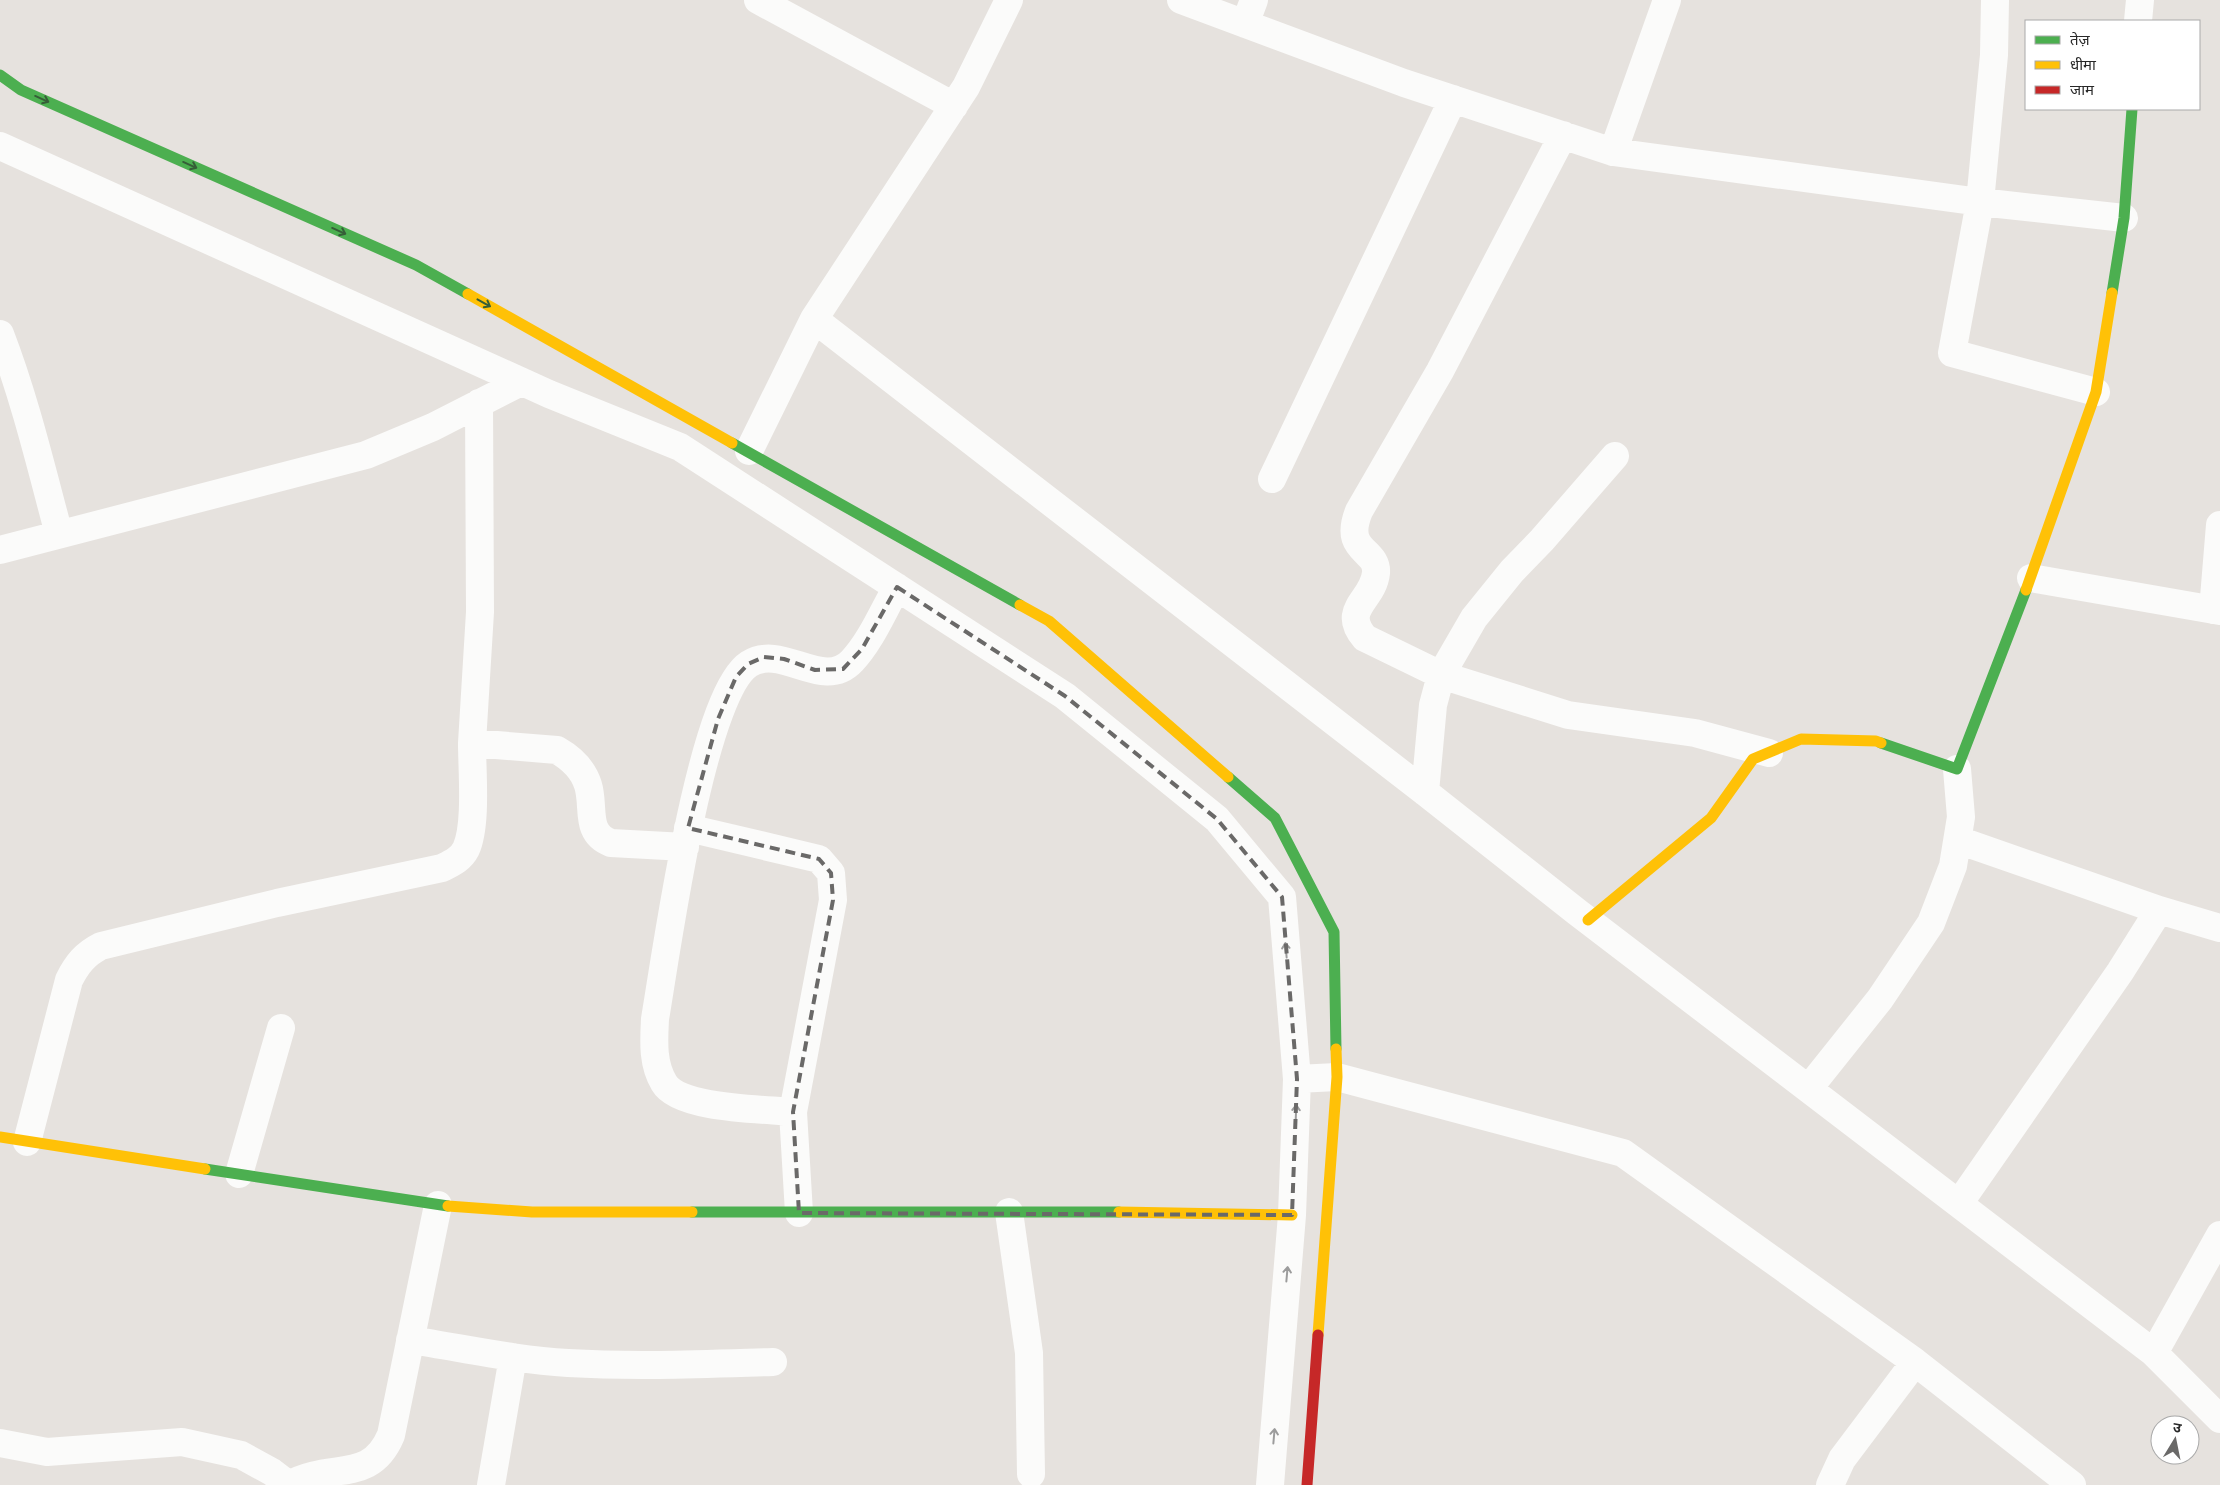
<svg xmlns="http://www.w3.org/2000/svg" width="2220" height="1485" viewBox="0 0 2220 1485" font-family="'Public Sans','Noto Sans Devanagari',sans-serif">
<rect width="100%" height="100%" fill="#e6e2de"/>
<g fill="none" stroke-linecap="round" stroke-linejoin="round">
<path stroke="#fbfbfa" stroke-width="28" d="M758,0L954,106
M1181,0L1404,83L1613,152L1980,202L2124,218
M1995,0L1994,55L1980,202L1952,353L2096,392
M2138,21L2140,0
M1245,24L1254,0
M1563,135L1440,371L1359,511C1342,553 1378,548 1376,573C1373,601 1340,609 1365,638L1441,675L1474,618L1512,571L1542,540L1615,456
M0,146L549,394L680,447L1065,696L1217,819L1282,897L1297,1079L1292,1215L1270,1485
M1613,152L1667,0
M814,319L1425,792L1577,912L2154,1353L2220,1419
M0,334C25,399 41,467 59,534
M479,403L480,612L472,743L557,750C571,758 583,769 588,785C595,807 584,833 611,843L685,847
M749,451L814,319L966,87L1009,0
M1272,479L1453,99
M0,550L366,455L433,427L521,382
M2031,578L2220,611
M2213,610L2220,525
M1425,792L1433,705L1441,675L1568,715L1695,733L1769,753
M688,828L819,859L831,873L833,900L793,1112L799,1213
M1958,840L2159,910
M1297,1079L1337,1077L1623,1153L1915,1362L2072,1485
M1809,1088L1880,999L1931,923L1953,866L1961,817L1957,769
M793,1112C763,1109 679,1109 664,1083C652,1063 654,1040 655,1019C666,955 701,695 749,664C782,643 823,692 852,661C871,641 883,611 897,587
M27,1142L69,980C77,964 85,954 101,946L277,903L442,868C452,863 461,859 466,849C477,825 472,771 472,743
M239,1174L281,1028
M1960,1202L2120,972L2159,910L2220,928
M1009,1212L1029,1353L1031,1474
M410,1340C463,1348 515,1360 568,1363C637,1367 705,1364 773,1362
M2154,1353L2220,1235
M0,1443L47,1452L182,1442L241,1455L272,1472L289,1485
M289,1485C332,1461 370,1485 391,1435L438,1205
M491,1485L513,1357
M1830,1485L1842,1459L1915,1362"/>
<path stroke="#4caf50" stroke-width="11" d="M0,75L21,90L416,265L468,294
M2112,293L2124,218L2132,109
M732,443L1020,605
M1881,743L1957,769L2026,590
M1228,777L1275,818L1334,932L1336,1049
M205,1169L448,1206
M692,1212H1119"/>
<path stroke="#ffc107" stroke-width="11" d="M468,294L732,443
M2026,590L2096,392L2112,293
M1020,605L1049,621L1228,777
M1588,920L1711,818L1753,759L1801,739L1876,741L1881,743
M0,1137L205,1169
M448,1206L532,1212H692
M1119,1212L1292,1215
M1318,1335L1337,1077L1336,1049"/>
<path stroke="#c62828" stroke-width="11" d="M1307,1485L1318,1335"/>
</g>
<defs><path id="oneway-shaft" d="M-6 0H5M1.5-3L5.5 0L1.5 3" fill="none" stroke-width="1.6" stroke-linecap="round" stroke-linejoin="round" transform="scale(1.25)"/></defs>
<g stroke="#365e38">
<use href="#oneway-shaft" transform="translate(42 99) rotate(24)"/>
<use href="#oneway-shaft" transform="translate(190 165) rotate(24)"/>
<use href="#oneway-shaft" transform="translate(339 231) rotate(24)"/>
<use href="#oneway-shaft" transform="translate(484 303) rotate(29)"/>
</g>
<g stroke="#9c9c9c">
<use href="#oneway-shaft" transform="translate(1286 950) rotate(-95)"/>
<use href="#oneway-shaft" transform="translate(1296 1112) rotate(-88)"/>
<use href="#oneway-shaft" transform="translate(1287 1274) rotate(-85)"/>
<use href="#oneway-shaft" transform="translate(1274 1436) rotate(-85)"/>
</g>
<path fill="none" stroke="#6a6968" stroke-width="4" stroke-dasharray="10 6" stroke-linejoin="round" d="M897,587L1065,696L1217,819L1282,897L1297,1079L1292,1215L799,1213L793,1112L833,900L831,873L819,859L688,828L718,719L736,677L748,664L764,657L784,659L815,670L843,669L862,649Z"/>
<rect x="2025" y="20" width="175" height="90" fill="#ffffff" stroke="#a9a9a9"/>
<rect x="2035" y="36" width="25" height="8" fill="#4caf50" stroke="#a9a9a9"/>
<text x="2070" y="45" font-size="15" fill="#282828">तेज़</text>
<rect x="2035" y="61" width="25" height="8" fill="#ffc107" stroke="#a9a9a9"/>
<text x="2070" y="70" font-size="15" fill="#282828">धीमा</text>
<rect x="2035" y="86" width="25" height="8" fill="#c62828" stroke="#a9a9a9"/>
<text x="2070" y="95" font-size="15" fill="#282828">जाम</text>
<g transform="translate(2175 1440) rotate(10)"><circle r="24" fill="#ffffff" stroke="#a9a9a9"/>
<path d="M0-4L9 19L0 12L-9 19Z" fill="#6a6968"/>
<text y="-8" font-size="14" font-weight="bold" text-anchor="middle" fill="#282828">उ</text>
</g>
</svg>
